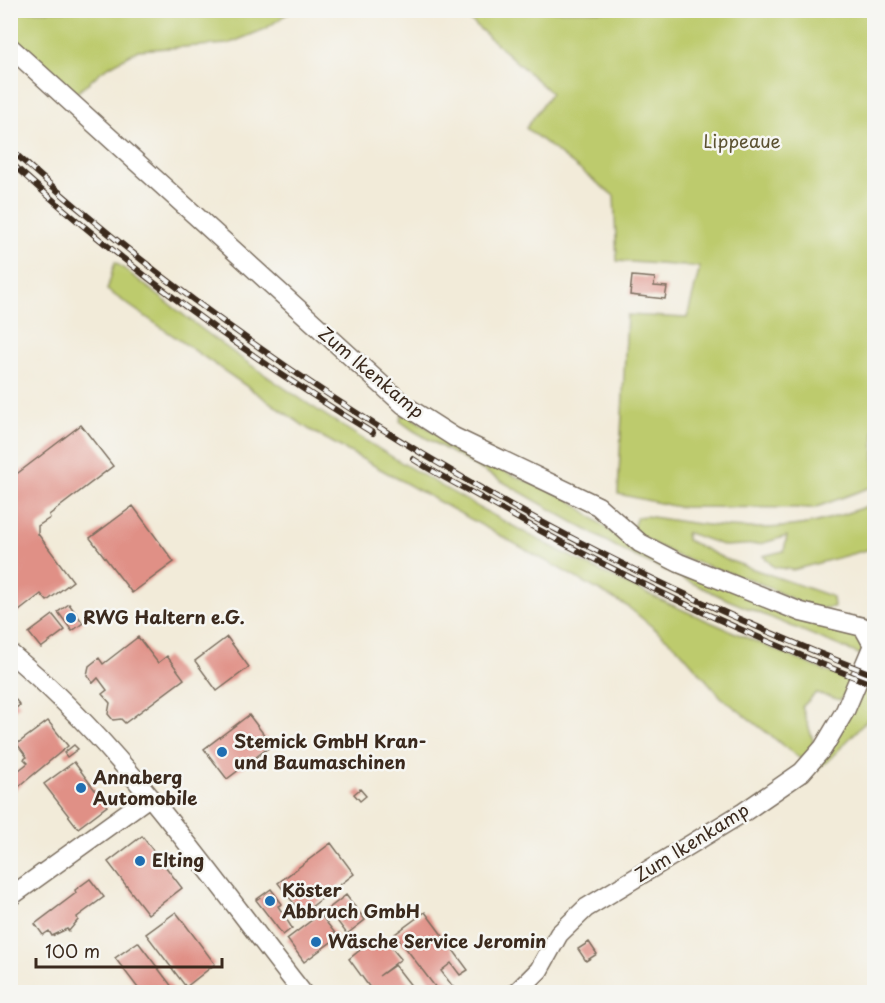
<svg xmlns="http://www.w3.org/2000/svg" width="885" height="1003" viewBox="0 0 885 1003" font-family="'Playpen Sans',sans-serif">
<rect width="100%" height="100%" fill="#f6f6f2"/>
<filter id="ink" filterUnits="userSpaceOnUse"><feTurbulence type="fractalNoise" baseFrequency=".0167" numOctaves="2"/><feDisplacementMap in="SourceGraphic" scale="12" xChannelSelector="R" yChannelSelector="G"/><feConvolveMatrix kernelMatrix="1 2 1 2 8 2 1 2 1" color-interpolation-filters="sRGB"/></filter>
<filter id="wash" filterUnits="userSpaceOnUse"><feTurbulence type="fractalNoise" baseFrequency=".008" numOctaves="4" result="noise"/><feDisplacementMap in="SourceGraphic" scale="24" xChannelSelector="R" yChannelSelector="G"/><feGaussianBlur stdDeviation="1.35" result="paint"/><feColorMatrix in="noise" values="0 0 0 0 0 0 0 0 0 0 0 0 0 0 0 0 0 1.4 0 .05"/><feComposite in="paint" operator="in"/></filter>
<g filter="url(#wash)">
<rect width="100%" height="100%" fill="#f2ebd9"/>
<path fill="#bdcb6d" stroke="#7c7a46" stroke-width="1.5" d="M10,11H291L265,29L228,44L138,50L103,70L72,97L11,38Z
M460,11H874V486L814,508L678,507L618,494L627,315L687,318L700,267L617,261L614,196L526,128L551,93Z
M115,262C157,294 198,327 241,358C344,431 455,497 568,555C661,603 757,642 854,683L840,700L816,693L802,707L815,746L802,760L721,697L679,649L627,606L310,430L107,290Z
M403,412L480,461L569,499L625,543L649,558L846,630C856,637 865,641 861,655L728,600L620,549L414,431L400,421Z
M874,504V548L793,570L774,567L763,556L784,551L787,536L760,544L725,546L686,532L687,540L725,559L833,597L834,607L813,609L755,581L677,556L636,534L633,527L637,517L646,516C700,525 757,534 812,523C833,519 854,510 874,504Z
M859,685L874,692V713L829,760L813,772Z"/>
<g id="blocks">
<path fill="#e09086" d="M632,276L655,278L654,286L667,287L665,299L630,295Z
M81,425L113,466L49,515L50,518L38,526V534L73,581L47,601L41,594L10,618V479Z
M133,506L174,562L132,593L90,538Z
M69,604L83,623L72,631L58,612Z
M53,615L65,630L41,648L29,633Z
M138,637L158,663L167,656L184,679L125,723L121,719L113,720L108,714L110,703L102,694L107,690L98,678L93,683L87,675L89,666L99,658L103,664Z
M227,637L249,667L217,691L195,661Z
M10,693L20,705L10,712Z
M249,715L272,745L227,779L204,749Z
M48,721L68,746L10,794V777L28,763L24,759L27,757L17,744Z
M74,745L78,749L67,757L64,753Z
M74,762L107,806L78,828L44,784Z
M360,789L366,796L360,801L354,794Z
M142,836L182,888L148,914L108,862Z
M331,843L354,874L302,914L278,883Z
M90,879L104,897L77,917L78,920L69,931L67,929L52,936L49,931L43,935L35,924L76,893L75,890Z
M271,889L282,904L278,906L292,928L283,935L256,900Z
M346,895L365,920L347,934L328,909Z
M176,912L215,964L186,987L146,934Z
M425,912L468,970L460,975L451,963L441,971L457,992H439L395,934Z
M320,914L338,937L304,962L287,939Z
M380,934L401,959L379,976L395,965L416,992H373L349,959Z
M138,942L176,992H141L115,958Z
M589,942L597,954L586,961L578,949Z"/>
</g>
</g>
<g filter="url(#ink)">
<use href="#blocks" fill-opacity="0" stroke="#7b6e5f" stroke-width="1.5"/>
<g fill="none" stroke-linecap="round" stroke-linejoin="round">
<g stroke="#7b6e5f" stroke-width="21">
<path id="minor" d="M10,47L404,405L454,437L598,506L640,543L679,563L801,612L863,627L873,645L845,711L823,748L802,772L744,812L586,908L559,934L539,970L517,992
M10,653C124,747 211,877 302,992
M10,897L149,797"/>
</g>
<use href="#minor" stroke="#fff" stroke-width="18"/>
<g stroke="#3b2a1e" stroke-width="6">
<path id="rail" d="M10,149C262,376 559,553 874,675
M10,162C121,263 245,355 373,433
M413,459C435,473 458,485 480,497C607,570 738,632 874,685"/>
</g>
<use href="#rail" stroke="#f6f6f2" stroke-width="4" stroke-dasharray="11" stroke-linecap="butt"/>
</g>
</g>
<g fill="#1f6fb2" stroke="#f6f6f2" stroke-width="2">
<circle cx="71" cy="618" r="6"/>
<circle cx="222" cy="752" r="6"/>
<circle cx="81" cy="788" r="6"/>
<circle cx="140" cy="861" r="6"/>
<circle cx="270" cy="901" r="6"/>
<circle cx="316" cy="942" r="6"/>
</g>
<g text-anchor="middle" stroke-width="5" stroke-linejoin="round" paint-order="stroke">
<g font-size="18" fill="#5c5232" stroke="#f6f6f2">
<text x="742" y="148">Lippeaue</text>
</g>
<g font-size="18" fill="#3b2a1e" stroke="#f6f6f2">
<text transform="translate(371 373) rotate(40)" y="6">Zum Ikenkamp</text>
<text transform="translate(692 843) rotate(-32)" y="6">Zum Ikenkamp</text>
</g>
<g font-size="18" font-weight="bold" fill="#3b2a1e" stroke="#f6f6f2" text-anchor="start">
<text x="83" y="624">RWG Haltern e.G.</text>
<text x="234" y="748">Stemick GmbH Kran-<tspan x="234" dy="21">und Baumaschinen</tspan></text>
<text x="93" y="784">Annaberg<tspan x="93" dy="21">Automobile</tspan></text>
<text x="152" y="867">Elting</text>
<text x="282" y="897">Köster<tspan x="282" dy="21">Abbruch GmbH</tspan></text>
<text x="328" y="948">Wäsche Service Jeromin</text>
</g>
</g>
<rect width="885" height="1003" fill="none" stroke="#f6f6f2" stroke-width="36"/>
<path d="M36 958v9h186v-9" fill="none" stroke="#3b2a1e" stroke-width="3"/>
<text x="45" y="958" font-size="18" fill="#3b2a1e" stroke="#f6f6f2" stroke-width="4.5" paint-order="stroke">100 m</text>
</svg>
